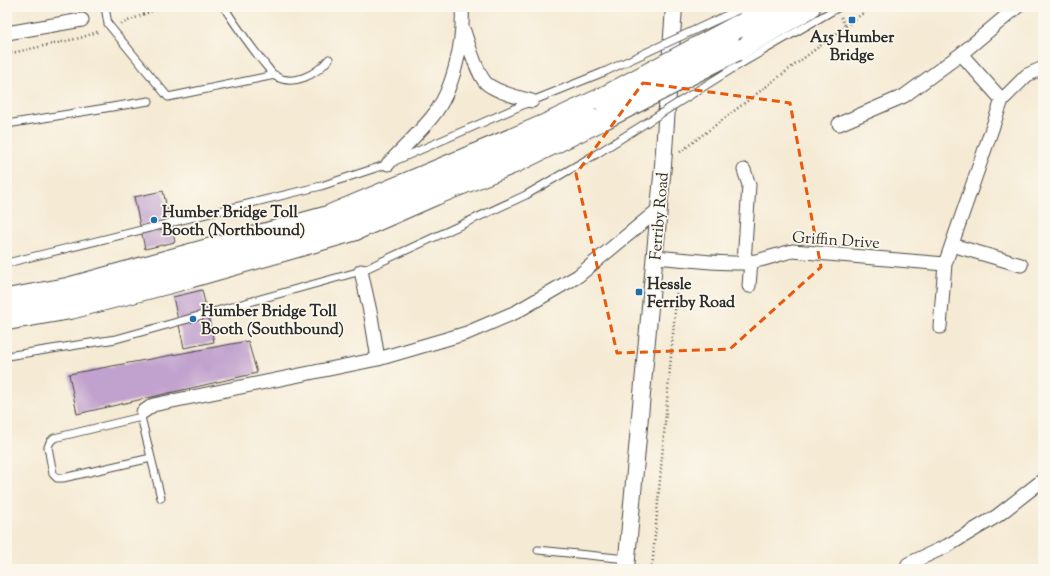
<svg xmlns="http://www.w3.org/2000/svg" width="1050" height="576" viewBox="0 0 1050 576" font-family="'Sorts Mill Goudy',serif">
<rect width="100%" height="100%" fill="#fbf7ec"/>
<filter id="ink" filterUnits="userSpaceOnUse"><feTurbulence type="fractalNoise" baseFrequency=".025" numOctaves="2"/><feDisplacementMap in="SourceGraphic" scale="8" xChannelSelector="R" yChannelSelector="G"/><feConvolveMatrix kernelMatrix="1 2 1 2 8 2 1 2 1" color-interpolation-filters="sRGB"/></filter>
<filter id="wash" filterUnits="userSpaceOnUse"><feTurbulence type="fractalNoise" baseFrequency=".012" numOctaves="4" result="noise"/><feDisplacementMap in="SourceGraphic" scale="16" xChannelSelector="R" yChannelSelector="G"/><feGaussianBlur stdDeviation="0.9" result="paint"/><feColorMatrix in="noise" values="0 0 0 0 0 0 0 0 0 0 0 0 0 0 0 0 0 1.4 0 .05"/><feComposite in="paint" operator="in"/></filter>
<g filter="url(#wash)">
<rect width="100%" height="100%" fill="#f5ead4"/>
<g id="blocks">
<path fill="#c1a1cd" d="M163,191L175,242L145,249L134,197Z
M202,290L214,342L184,348L173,297Z
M248,341L257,373L77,414L69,374Z"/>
</g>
</g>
<g filter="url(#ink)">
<use href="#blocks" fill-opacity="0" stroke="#494844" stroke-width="1"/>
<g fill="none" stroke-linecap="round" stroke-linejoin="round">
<g stroke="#494844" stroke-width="9">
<path id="service" d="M105,7L108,24L168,97L275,75
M224,7C236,26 249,44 263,62C267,66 271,73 275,76C294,87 317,74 329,59
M738,10L743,7
M735,67L839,7
M7,124L149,101
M7,263L321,186L388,164L532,101L604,72
M7,356L116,339L361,271L526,195L598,153
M143,413L141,417L161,498
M141,417L54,438L50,442L48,447L53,474L57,478H63L151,458
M538,550L627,559"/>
</g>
<g stroke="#494844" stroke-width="15">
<path id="minor" d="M464,31C468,43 477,74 486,83C495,91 520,98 532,101
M7,33L82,20
M961,54L1017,7
M1002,100L1027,75L1043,68
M388,164C403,148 419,133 432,117C454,90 464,41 462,7
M952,245L1021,265
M655,257C684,259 715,264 745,263C758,262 778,254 793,251L945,264L1002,100L961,54L904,96L839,124
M744,263L749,185L744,170
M361,271L371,316L378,359
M749,286L751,261
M940,327L945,264
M143,412L153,405L378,359L467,333L516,312L578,276L659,209
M906,569L908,564L947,546L997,516L1043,480"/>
</g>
<g stroke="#494844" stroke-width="18">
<path id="tertiary" d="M626,569L663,165L674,7"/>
</g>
<g stroke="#494844" stroke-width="24">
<path id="trunk" d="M737,27L772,7
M736,50L809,7
M7,300L67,289L328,217L542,127L602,99
M7,319L70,308L178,280L353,230L435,194L514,162L600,120"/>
</g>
<path stroke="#494844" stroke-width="2.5" stroke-dasharray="1 3" stroke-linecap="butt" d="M841,17L845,26
M121,24L161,7
M7,54L80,38L100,31
M680,152L871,7
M652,569L677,289L667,287"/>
<use href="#service" stroke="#fff" stroke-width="7"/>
<use href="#minor" stroke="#fff" stroke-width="13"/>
<use href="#tertiary" stroke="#fff" stroke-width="16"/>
<use href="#trunk" stroke="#fff" stroke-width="22"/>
<g stroke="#494844" stroke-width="9" stroke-linecap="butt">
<path id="service-bridge" d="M604,72L738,10
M598,153L735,67"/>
</g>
<g stroke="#494844" stroke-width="24" stroke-linecap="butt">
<path id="trunk-bridge" d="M602,99L737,27
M600,120L736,50"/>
</g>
<use href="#service-bridge" stroke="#fff" stroke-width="7"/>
<use href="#trunk-bridge" stroke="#fff" stroke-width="22"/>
</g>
</g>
<path fill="none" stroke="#e8590c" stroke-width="3" stroke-dasharray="8 5" stroke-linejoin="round" d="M643,83L790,103L821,267L730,349L617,353L576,174Z"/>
<g fill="#1f6fb2" stroke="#fbf7ec" stroke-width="1.5">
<rect x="848" y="16" width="8" height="8" rx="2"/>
<circle cx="154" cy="220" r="4"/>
<rect x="635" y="288" width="8" height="8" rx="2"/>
<circle cx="193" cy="319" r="4"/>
</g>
<g text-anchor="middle" stroke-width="3.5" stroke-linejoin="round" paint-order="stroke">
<g font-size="16" font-weight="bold" fill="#2b2b2b" stroke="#fbf7ec" text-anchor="start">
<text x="852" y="42" text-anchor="middle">A15 Humber<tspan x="852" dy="18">Bridge</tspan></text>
<text x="162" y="217">Humber Bridge Toll<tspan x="162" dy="18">Booth (Northbound)</tspan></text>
<text x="647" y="289">Hessle<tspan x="647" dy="18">Ferriby Road</tspan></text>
<text x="201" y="316">Humber Bridge Toll<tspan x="201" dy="18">Booth (Southbound)</tspan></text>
</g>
<g font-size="16" fill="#2b2b2b" stroke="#fbf7ec">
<text transform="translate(658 216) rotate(-85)" y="6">Ferriby Road</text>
<text transform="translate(836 239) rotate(4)" y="6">Griffin Drive</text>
</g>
</g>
<rect width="1050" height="576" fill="none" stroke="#fbf7ec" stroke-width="24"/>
</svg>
